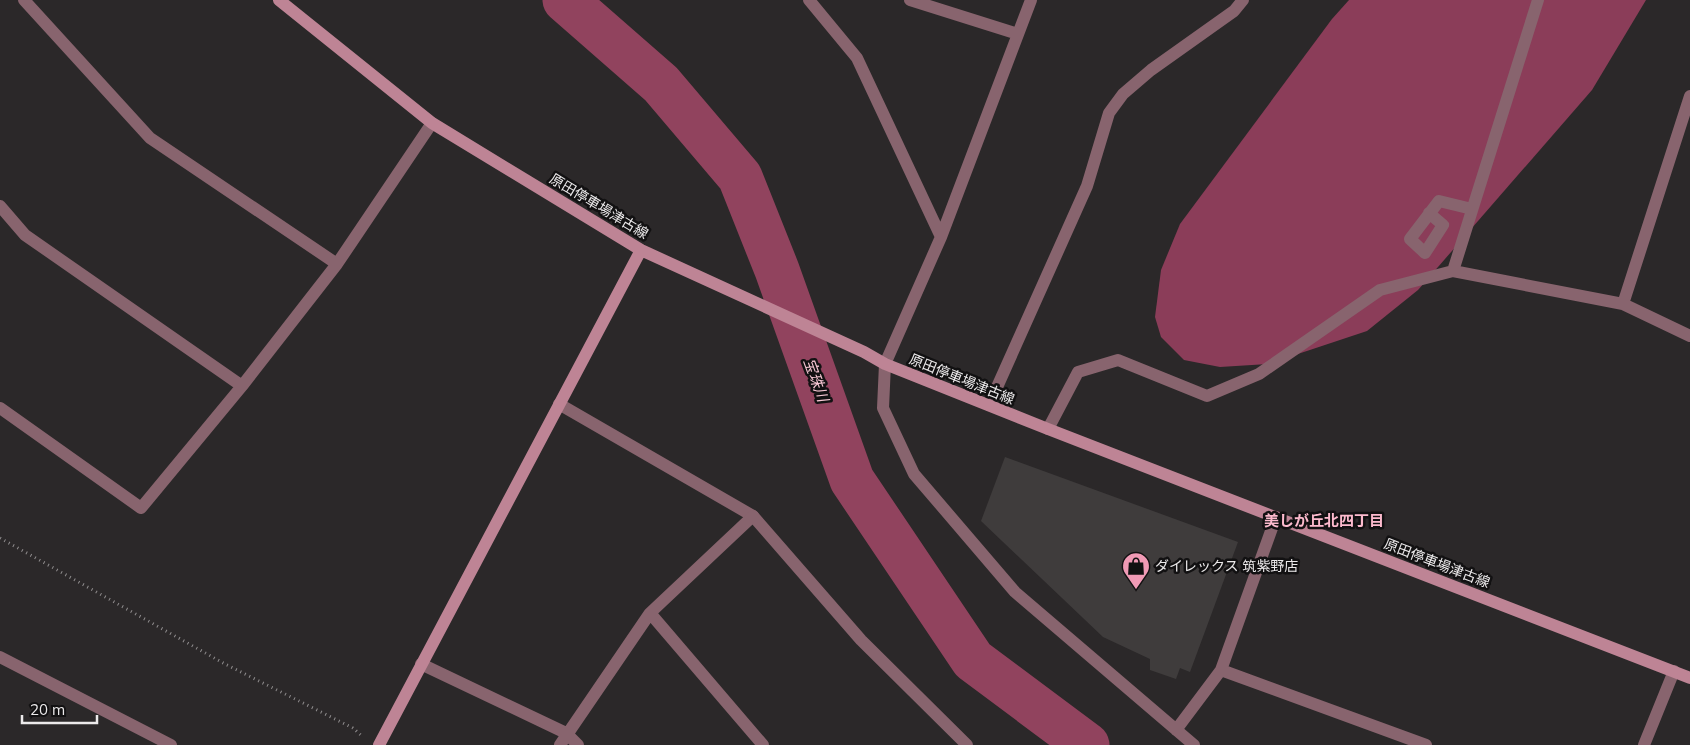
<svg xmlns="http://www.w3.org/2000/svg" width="1690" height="745" viewBox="0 0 1690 745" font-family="Mulish,'Noto Sans JP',sans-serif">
<rect width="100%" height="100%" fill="#2b2829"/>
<path fill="#8b3d59" d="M1349,0H1646L1592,90L1418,290L1367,331L1268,364L1220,367L1184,360L1161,337L1155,317L1161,270L1180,224L1332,19Z"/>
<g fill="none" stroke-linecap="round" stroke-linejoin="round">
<path stroke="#91435e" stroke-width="45" d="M565,0L661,84L740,177L777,270L852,480L973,660L1087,745"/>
</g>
<path fill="#3f3c3c" d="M1005,457L1238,542L1190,672L1180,668L1176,679L1150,670V659L1103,637L981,521Z"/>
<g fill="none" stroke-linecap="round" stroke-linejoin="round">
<path stroke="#918e8f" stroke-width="3" stroke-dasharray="1 4" stroke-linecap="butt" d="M0,538L225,664L353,728L363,737"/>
<path stroke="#88646e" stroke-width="12" d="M559,404L753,516
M989,405L1087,186L1109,113L1123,94L1151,70L1234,11L1243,0"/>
<path stroke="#88646e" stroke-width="12" d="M24,0L150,138L337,264
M809,0L857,58L941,237
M910,0L1018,34
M1031,0L941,237L885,364L883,408L914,474L1015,592L1194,745
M0,206L25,235L242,386
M1429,213L1443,225L1425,253L1410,239L1439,201L1472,209
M1453,271L1538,0
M1623,304L1690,96
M0,408L141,508L242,386L337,264L432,123
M1048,429L1078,372L1118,360L1207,396L1259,374L1380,290L1453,271L1623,304L1690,336
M650,613L763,745
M0,657L171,745
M421,664L566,733L578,745
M1221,670L1426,745
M1176,730L1221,670L1276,517
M560,745L650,613L753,516L861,640L967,745
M1644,745L1674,671"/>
<path stroke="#be8495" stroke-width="12" d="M279,0L432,123L641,250L864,352L885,364L1048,429L1690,678
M379,745L641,250"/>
</g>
<defs>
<g id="shop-pin" transform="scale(1.4375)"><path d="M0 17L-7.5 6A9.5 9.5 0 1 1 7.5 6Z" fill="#f09ab5" stroke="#121112"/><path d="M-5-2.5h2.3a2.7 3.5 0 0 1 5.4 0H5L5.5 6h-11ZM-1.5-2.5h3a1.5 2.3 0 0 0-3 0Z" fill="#111"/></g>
</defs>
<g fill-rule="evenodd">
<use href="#shop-pin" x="1136" y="566"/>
</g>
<g text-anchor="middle" stroke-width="5" stroke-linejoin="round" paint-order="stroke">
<g font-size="14" fill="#eceaeb" stroke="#121112">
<text transform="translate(599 206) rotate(31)" y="5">原田停車場津古線</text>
<text transform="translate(962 379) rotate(22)" y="5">原田停車場津古線</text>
<text transform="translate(1437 563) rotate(21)" y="5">原田停車場津古線</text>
</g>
<g font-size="14" fill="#eceaeb" stroke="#121112" text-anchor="start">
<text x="1155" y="571">ダイレックス 筑紫野店</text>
</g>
<g font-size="15" font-style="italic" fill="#f9c9d6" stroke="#121112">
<text transform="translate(816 380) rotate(70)" y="5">宝珠川</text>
</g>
<g font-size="15" font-weight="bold" fill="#fcbacd" stroke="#121112">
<text x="1324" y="526">美しが丘北四丁目</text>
</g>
</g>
<path d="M22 715v8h75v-8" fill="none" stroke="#eceaeb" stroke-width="2.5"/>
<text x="30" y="715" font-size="15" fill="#eceaeb" stroke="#121112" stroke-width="4" paint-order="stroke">20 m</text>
</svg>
